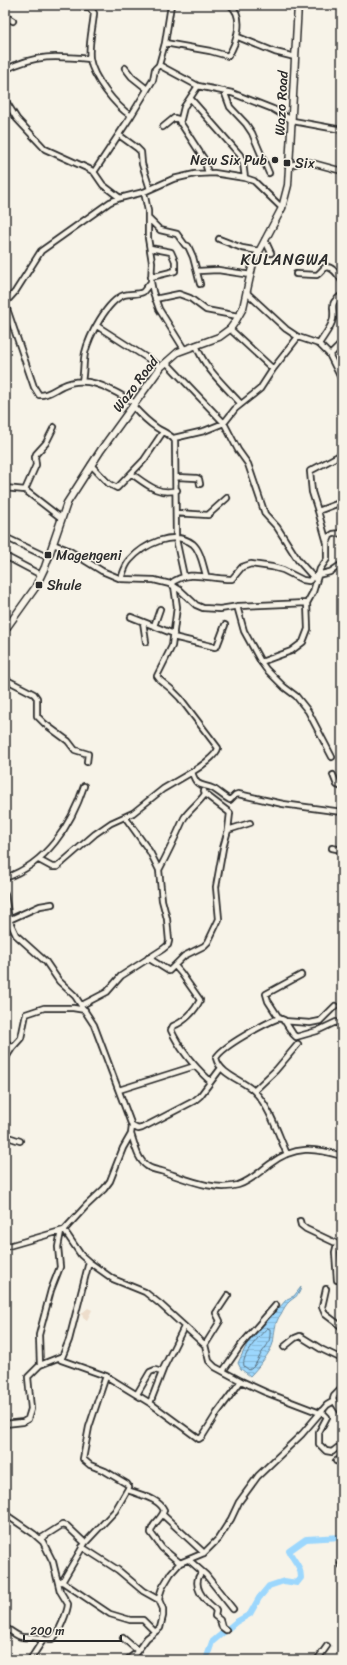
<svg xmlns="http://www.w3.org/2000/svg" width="347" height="1665" viewBox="0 0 347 1665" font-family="Sriracha,sans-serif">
<defs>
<pattern id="water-rules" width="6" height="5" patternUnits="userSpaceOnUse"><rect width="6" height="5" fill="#9cd7fd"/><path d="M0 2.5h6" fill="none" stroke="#87b9d9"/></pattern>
</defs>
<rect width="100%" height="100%" fill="#f7f3e8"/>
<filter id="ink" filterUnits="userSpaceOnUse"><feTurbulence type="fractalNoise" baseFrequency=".025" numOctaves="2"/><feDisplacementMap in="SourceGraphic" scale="8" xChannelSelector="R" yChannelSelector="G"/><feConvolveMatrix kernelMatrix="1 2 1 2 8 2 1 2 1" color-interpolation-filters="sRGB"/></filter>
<g filter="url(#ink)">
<path fill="#edddcb" d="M88,1308L92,1310L87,1320L83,1318L82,1313Z"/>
<path fill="url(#water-rules)" stroke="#6f92a9" d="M301,1287C299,1296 296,1296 290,1301C286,1304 283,1310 281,1314C274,1323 275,1333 273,1343C271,1352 257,1369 250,1376L241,1369L238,1363L247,1344L269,1319L287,1299L294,1296Z"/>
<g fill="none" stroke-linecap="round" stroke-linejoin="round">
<path stroke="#58707f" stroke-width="1" d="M267,1328L270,1329C271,1347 264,1346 259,1358C256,1363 254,1368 249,1370L244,1366C241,1355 260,1336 267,1328Z"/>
<path stroke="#9cd7fd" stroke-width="6" d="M206,1660L212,1642L236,1622L250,1614L259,1598L269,1586L284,1581L297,1583L301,1578C301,1565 294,1562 289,1551L306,1539L342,1537"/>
<g stroke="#2b2b2b" stroke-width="8">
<path id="minor" d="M79,5L90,8L94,13C93,27 88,45 90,59C93,78 116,106 131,116
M5,16L13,21
M238,37L275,52L295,57
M165,43L210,51L228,56C237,43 245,16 230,5
M159,65L198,86L232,93L273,109L293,121L342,130
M125,68L132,77L147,89
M5,70C35,54 57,56 90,59
M224,91L230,107L246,124L252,133L269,173
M190,98L240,155L243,163L245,178
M5,100L17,119L45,149L89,169L94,172L103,185L120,198
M180,123L184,107L198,86
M163,127L174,118L178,119L204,159L208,173
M119,135L137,148L141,152L142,164L150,189
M288,166L305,161L342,171
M94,172L131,116L153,80L155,69L159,65L165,43L171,5
M144,192L148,211V238L152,262L151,282L153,292L159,309L184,349
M149,219L160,230L177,234L185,245L188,246L193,257L200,284
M219,239L242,248L259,251
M265,240L271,253
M150,248L171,252L175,261V271L151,277
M198,271L218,270L251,275
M296,274L317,275C320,273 322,270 324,268C331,264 339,276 342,281
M247,293L286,329L298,337L319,344L329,354L342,380
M155,299L179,294L190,298L206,310L238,316
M5,303L15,292L41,251L110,202L120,198L144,192L173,179L195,174L214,173L245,178L254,181L282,208
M5,303L34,387L39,395C47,396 55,389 62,386C88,373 113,391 135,403
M97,326L161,367
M230,329L273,369
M319,344C323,337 331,328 333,319C335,305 328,305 342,295
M196,345C205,369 224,385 241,404
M330,355L342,343
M166,362L224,423L238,450L248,464L265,514L277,527L298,560L314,578
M82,381C84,372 83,363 85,353C89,336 107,301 124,295C130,293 137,295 143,292L151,282
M133,406C140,414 148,422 157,428C163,432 172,435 175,441L176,539L184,576
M174,438L204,431L224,423L235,409L260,389L273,369L298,337
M91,465L109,484L117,488L144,460L163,432
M132,474C146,484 159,496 177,490
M177,477L197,478L199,479L200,484
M5,488L25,490L61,518
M25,490L36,465L35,457L36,454L46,443L54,427
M318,511L312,492L310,471L342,454
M176,513L208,515L227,498
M5,537L49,558
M327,543L318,511L342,502
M53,544L68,550L102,571L121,579L154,580L170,584L180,590L196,605L203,608L220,609L239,606L307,603
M5,556L41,575
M121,579C123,573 125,565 130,560C143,545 174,529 193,544C201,551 203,566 206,575
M170,584C190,568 210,580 232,579L242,567L251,564L272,567L283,570L303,580L309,581L317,575L330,572L342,564
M174,586L177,607L172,646L157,676L160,680L171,689L180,698L218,748C217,755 199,768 192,772C197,789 202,783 214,789C219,792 224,797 230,800L235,795L238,794L283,804L342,812
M237,606L244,631L261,662L266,669L284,687L296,696L308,711L332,757
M131,617L174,634
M143,622L146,642
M154,626L160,609
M173,637L215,647L217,646L225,625
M261,662L291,651L303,642L308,629L307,603L313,592L320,569L327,559V543L330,536L333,534L342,533
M5,679L34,694L37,698V716L45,724L68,741L75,750L88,754L87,762
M333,775L337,785L342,787
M228,830L250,823
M332,848L342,850
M39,860L52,867H57L95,834L111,823L133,813L163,789L192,772
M159,870C168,853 176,836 184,818C189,810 199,803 205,794L204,791
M5,878C46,864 71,826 84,786
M5,894L9,920L16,935L46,962L59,981L75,996L94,1025L132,1126L131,1134L123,1148L110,1181L104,1189L86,1206L64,1230
M9,920L40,906L52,904
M148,958L169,971L184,956L204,946L208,942L219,919L216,887L223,848L228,830L230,813L205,794
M175,966L181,973L200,1000C195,1011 184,1022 173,1026L171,1030C180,1050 194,1066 210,1081
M301,975L266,994L268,1001L279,1018L284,1020L293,1034L296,1037L317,1031L336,1022L342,1026
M82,1005L107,992L121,976L163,949L168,945L169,941L167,919L162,900L159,870L150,852L125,817
M279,1018C266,1023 222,1046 216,1058C220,1075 243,1080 254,1091C270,1107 278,1134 287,1154
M284,1021L310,1023L320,1021L335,1006
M5,1041L12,1048
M5,1059L12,1048L21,1038L26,1014L44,1008H73L85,1010
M119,1090L195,1066
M254,1091L276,1070L298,1044
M132,1126L138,1129L142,1128L194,1101L200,1096L221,1068
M131,1134C135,1145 137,1159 147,1166C151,1169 156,1170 161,1171C184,1178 213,1192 238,1185C251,1181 259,1172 270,1164C295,1145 315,1148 342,1156
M5,1136L20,1141
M300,1221L301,1225L306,1229L342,1246
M5,1247L64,1230L81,1255L89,1262L113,1279L145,1292L160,1304L205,1345L209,1361L215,1367L241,1381L265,1392L320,1413L327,1405L334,1401
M337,1280L335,1252L337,1244
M326,1289L322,1307L325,1314L342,1327
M205,1345L220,1321L216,1313L228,1295
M284,1347L295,1338L300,1336L321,1349L342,1359
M40,1365L39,1335L51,1290L60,1267L58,1247L61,1231
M223,1371L241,1345L276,1305
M106,1376L150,1403L199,1439L202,1437L217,1413L241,1381
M342,1388L334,1396L333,1399L342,1413
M137,1394L150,1372L155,1370L162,1372
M150,1403L164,1367L184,1327
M321,1411L327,1417L319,1432V1444L326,1451L332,1452L337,1448
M5,1424L23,1422L28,1419L31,1409L28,1377L40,1365L60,1357
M336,1461L342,1458
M128,1490C140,1495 158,1498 164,1510C162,1520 151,1523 151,1533L162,1548L180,1563
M5,1514L34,1534L43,1542L53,1562L60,1591L68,1604C68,1610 58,1636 52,1639C50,1640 46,1639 43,1640L30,1660
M163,1515L204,1553
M40,1539L62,1525L67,1526L85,1543
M82,1547L118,1570L143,1591L159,1600
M189,1560L206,1575L233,1609
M341,1564L342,1566
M202,1572C190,1585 204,1600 214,1608L216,1611L215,1616L220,1620L222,1627L226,1630
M61,1581L110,1614L130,1620H143L155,1632
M62,1582L85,1543L115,1511L129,1487L127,1484L105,1471L90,1465L83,1459L89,1427L106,1376L61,1360L69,1340L89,1262
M5,1628C11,1630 16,1636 22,1637C30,1638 36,1636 44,1639
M123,1638L137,1650
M127,1660L135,1654L147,1638L160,1628L163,1616V1609L159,1600L160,1594L162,1588L171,1573L180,1563L204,1553L218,1539L231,1519L239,1502L258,1476L302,1434L320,1413
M317,1660L327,1646"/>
</g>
<g stroke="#2b2b2b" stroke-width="9">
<path id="major" d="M5,630L35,588L45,567L67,503L101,450L161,367L178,352L219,337L230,329L235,322L243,308L253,263L282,208L288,185L298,5"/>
</g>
<use href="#minor" stroke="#f7f3e8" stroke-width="4.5"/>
<use href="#major" stroke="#f7f3e8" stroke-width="6"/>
</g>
</g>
<g fill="#2b2b2b" stroke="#f7f3e8" stroke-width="1.5">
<circle cx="275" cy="160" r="4"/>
<rect x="283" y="159" width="8" height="8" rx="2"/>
<rect x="44" y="551" width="8" height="8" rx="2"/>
<rect x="35" y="581" width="8" height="8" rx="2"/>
</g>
<g text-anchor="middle" stroke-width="3" stroke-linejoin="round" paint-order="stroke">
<g font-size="14" fill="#2b2b2b" stroke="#f7f3e8">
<text transform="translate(281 103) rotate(-87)" y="5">Wazo Road</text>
<text transform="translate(135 384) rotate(-53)" y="5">Wazo Road</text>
</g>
<g font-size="14" fill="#2b2b2b" stroke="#f7f3e8" text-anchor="start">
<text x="267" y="165" text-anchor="end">New Six Pub</text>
<text x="295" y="168">Six</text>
<text x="56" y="560">Magengeni</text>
<text x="47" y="590">Shule</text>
</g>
<g font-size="16" letter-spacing="1" fill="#2b2b2b" stroke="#f7f3e8">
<text x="285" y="265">KULANGWA</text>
</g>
</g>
<rect width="347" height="1665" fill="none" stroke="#f7f3e8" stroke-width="20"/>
<rect x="10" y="10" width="327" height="1645" fill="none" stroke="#2b2b2b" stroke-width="1.5" filter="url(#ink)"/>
<path d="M24 1635v6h97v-6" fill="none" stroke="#2b2b2b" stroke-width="2"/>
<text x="30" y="1635" font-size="12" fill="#2b2b2b" stroke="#f7f3e8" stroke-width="3" paint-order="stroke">200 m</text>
</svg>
